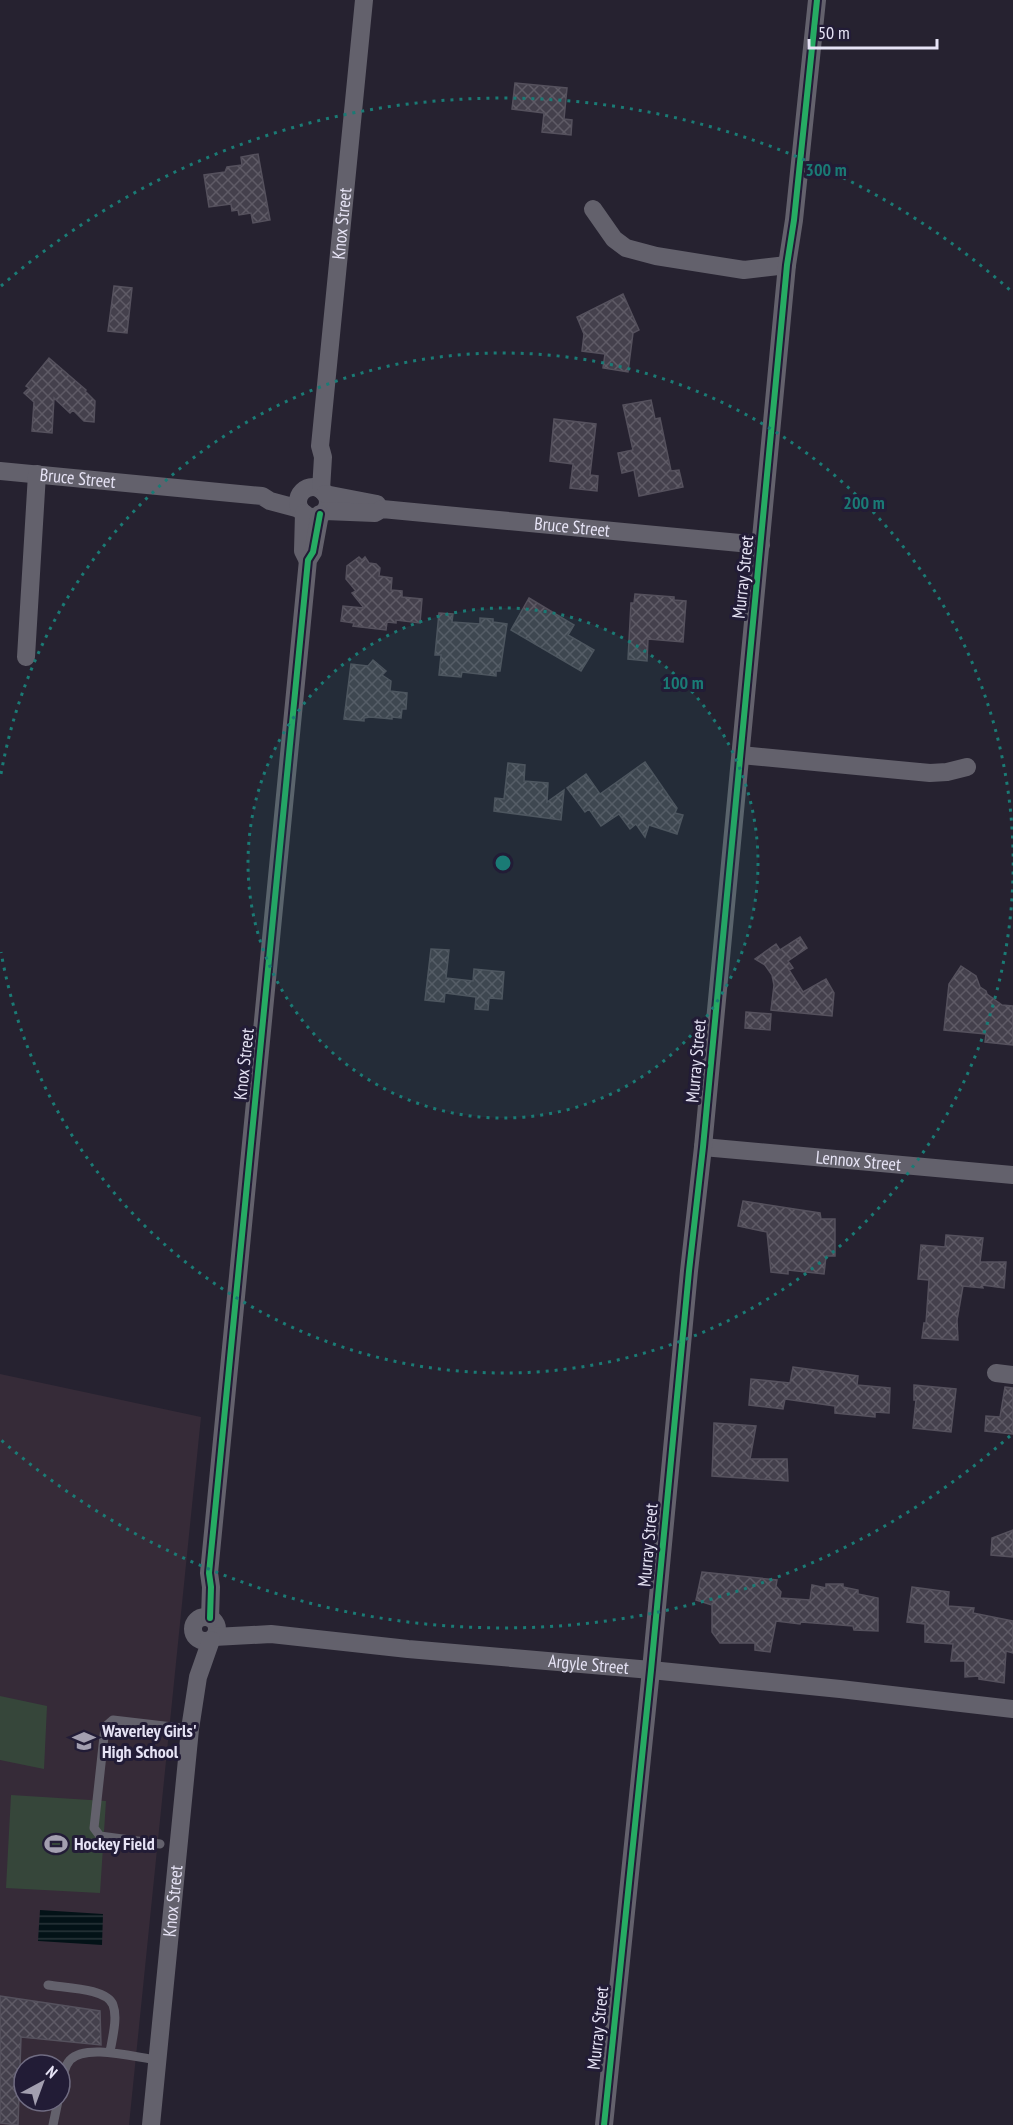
<svg xmlns="http://www.w3.org/2000/svg" width="1013" height="2125" viewBox="0 0 1013 2125" font-family="'PT Sans Narrow',sans-serif">
<defs>
<pattern id="water-rules" width="6" height="5" patternUnits="userSpaceOnUse" patternTransform="scale(1.5)"><rect width="6" height="5" fill="#031217"/><path d="M0 2.5h6" fill="none" stroke="#283439"/></pattern>
<pattern id="building-cross-hatch" width="8" height="8" patternUnits="userSpaceOnUse" patternTransform="scale(1.5)"><rect width="8" height="8" fill="#44404c"/><path d="M0 0l8 8M0 8l8-8" fill="none" stroke="#5f5b66"/></pattern>
</defs>
<rect width="100%" height="100%" fill="#262230"/>
<path fill="#362b38" fill-rule="evenodd" d="M0,1374L201,1417L129,2125H0ZM24,2065H60V2101H24Z"/>
<path fill="#36463a" d="M0,1696L47,1706L44,1769L0,1760Z
M11,1795L106,1801L100,1893L6,1888Z"/>
<path fill="url(#water-rules)" d="M40,1910L103,1914L102,1945L38,1941Z"/>
<path fill="url(#building-cross-hatch)" stroke="#55515d" stroke-width="1.5" d="M515,83L567,88L564,119L572,120L571,135L542,132L544,113L512,109Z
M258,154L270,220L253,223L251,213L239,215L238,210L232,211L231,204L209,207L204,175L225,172L227,167L242,165L241,157Z
M114,286L132,288L127,333L108,331Z
M623,294L639,330L633,333L628,372L603,368L605,354L582,351L584,334L577,317Z
M49,358L86,390L85,391L95,401L94,422L84,421L73,410L70,413L54,398L52,433L32,431L34,402L24,393L29,388L26,386Z
M651,400L655,419L660,418L671,471L679,470L683,487L639,496L634,470L622,473L618,453L633,450L623,405Z
M554,419L596,424L590,475L598,476L597,491L570,488L573,464L550,461Z
M359,557L362,560L365,557L369,563L376,564L380,568L379,576L392,578L391,590L402,591V597L422,599L420,623L396,620V623L387,622L386,630L353,626L354,623L341,621L343,606L364,608L352,593L356,591L346,579L347,566Z
M635,594L674,597V600L686,601L683,642L648,639L647,661L628,659L631,603H634Z
M529,598L574,625L568,635L594,650L581,671L511,630Z
M439,613L453,614L452,622L480,624V618L493,619V622L507,624L500,671H496V676L462,672L461,677L439,675L441,655H435Z
M373,660L386,671L382,675L391,681L390,691L407,693L406,709H402L401,718L392,717V719L370,717L364,718V721L344,719L351,664L368,666Z
M645,762L677,808L675,813L683,815L677,834L649,825L645,837L636,824L630,829L619,814L601,826L589,809L585,812L567,788L586,774L600,794Z
M508,763L525,765L524,781L548,783L547,802L564,790L561,820L494,811L495,798L504,799Z
M800,937L807,948L788,961L793,968L789,970L803,992L826,979L834,993L832,1016L771,1010L774,985L772,975L765,965L755,959L776,944L780,950Z
M431,949L449,950L446,978L473,981L474,969L504,972L502,999L489,998L488,1010L475,1009L476,997L445,993L444,1002L425,1000Z
M961,966L976,976L980,987L986,991L987,994L1002,1005L1013,1006V1045L985,1042L986,1034L944,1030L949,984Z
M746,1012L771,1014L770,1030L745,1028Z
M743,1201L820,1213L821,1219H835V1256H826L824,1274L788,1270V1274L771,1272L767,1232L738,1226Z
M946,1235L983,1238L980,1262H1006L1004,1288L982,1285L983,1288L963,1286L957,1320L958,1340L922,1338L924,1323H926L929,1280L918,1279L921,1245L945,1247Z
M793,1367L858,1376L857,1385L890,1388L889,1413L875,1412V1417L835,1413V1406L785,1399L783,1409L749,1405L751,1379L790,1383Z
M914,1385L956,1389L951,1432L913,1428L916,1400H914Z
M1005,1387L1013,1388V1434L985,1431L986,1416L1000,1417Z
M714,1423L756,1426L750,1459H787L788,1481L712,1476Z
M1013,1530V1557L991,1555L992,1538Z
M702,1572L777,1580L776,1586L781,1592L780,1598L810,1600L812,1585L826,1588V1584H843V1587L858,1590V1594L878,1598V1631L854,1630L853,1626L801,1622L800,1624L776,1621L770,1652L755,1650V1643H720L712,1632V1605L696,1600Z
M912,1587L949,1592L948,1606L974,1608L973,1613L1013,1621V1653L1006,1651L1004,1683L979,1679V1676L965,1677V1661H951L953,1644L925,1642V1624L907,1622Z
M0,1996L100,2011L101,2045L21,2037L18,2125L0,2123Z"/>
<g fill="none" stroke-linecap="round" stroke-linejoin="round">
<path stroke="#63616c" stroke-width="9" d="M160,1844L100,1836L94,1828L105,1727L113,1720L190,1729
M48,1985C64,1988 107,1988 113,2005C118,2018 112,2039 110,2052
M60,2091C62,2081 63,2068 70,2060C86,2043 137,2058 158,2060
M53,2125L58,2101"/>
<g stroke="#63616c" stroke-width="18">
<path d="M593,209L614,239L626,248L656,256L744,270L787,265"/>
<path id="s1" d="M0,471L262,496L270,501L300,509"/>
<circle cx="313" cy="502" r="15"/>
<path id="s2" d="M321,490L323,457L320,446L364,0"/>
<path d="M325,494L377,504"/>
<path id="s3" d="M325,511L375,513L382,509L761,545"/>
<path d="M304,513L303,551L307,559"/>
<path d="M26,657L37,474"/>
<path d="M741,755L930,773L947,772L967,767"/>
<path id="s4" d="M703,1147L1013,1175"/>
<path d="M996,1373L1013,1375"/>
<circle cx="205" cy="1629" r="12"/>
<path d="M210,1618L211,1587L209,1573L308,560L313,552L320,514"/>
<path id="s5" d="M214,1637L271,1634L408,1649L651,1670L840,1689L1013,1709"/>
<path id="s6" d="M151,2125L190,1729L198,1677L211,1640"/>
<path d="M604,2125L651,1670L689,1271L703,1147L787,265L794,220L817,0"/>
</g>
<g stroke="#221c36" stroke-width="10">
<path id="cycleway" d="M210,1618L211,1587L209,1573L308,560L313,552L320,514
M604,2125L651,1670L689,1271L703,1147L787,265L794,220L817,0"/>
</g>
<use href="#cycleway" stroke="#26ab63" stroke-width="6"/>
</g>
<circle cx="503" cy="863" r="255" fill="#1a7b75" fill-opacity=".12"/>
<g fill="none" stroke="#1a7b75" stroke-width="3" stroke-dasharray="3 6">
<circle cx="503" cy="863" r="255"/>
<path d="M1 774A510 510 0 1 1 1 952"/>
<path d="M1010 1436A765 765 0 0 1 1 1440M1 286A765 765 0 0 1 1010 290"/>
</g>
<defs>
<g id="school-bare" transform="scale(1.8)"><path d="M0-5L7-2L0 1L-7-2ZM-4 1L0 2.5L4 1V4Q0 6-4 4Z" fill="#a39fb0" stroke="#221c36" stroke-width="2.5" paint-order="stroke"/></g>
<g id="stadium-bare" transform="scale(1.8)"><path d="M0-5a6.5 5 0 1 0 0 10a6.5 5 0 1 0 0-10ZM-3.5-1.8h7v3.6h-7Z" fill="#a39fb0" stroke="#221c36" stroke-width="2.5" paint-order="stroke"/></g>
</defs>
<g fill-rule="evenodd">
<use href="#school-bare" x="84" y="1741"/>
<use href="#stadium-bare" x="56" y="1844"/>
</g>
<g text-anchor="middle" stroke-width="6" stroke-linejoin="round" paint-order="stroke">
<g font-size="18" fill="#e6e3f5" stroke="#221c36">
<text dy="6" stroke="none"><textPath href="#s2" startOffset="268">Knox Street</textPath></text>
<text dy="6" stroke="none"><textPath href="#s1" startOffset="78">Bruce Street</textPath></text>
<text dy="6" stroke="none"><textPath href="#s3" startOffset="249">Bruce Street</textPath></text>
<text transform="translate(743 577) rotate(-84)" y="6">Murray Street</text>
<text transform="translate(696 1061) rotate(-85)" y="6">Murray Street</text>
<text transform="translate(244 1064) rotate(-84)" y="6">Knox Street</text>
<text dy="6" stroke="none"><textPath href="#s4" startOffset="156">Lennox Street</textPath></text>
<text transform="translate(648 1545) rotate(-85)" y="6">Murray Street</text>
<text dy="6" stroke="none"><textPath href="#s5" startOffset="376">Argyle Street</textPath></text>
<text dy="6" stroke="none"><textPath href="#s6" startOffset="225">Knox Street</textPath></text>
<text transform="translate(598 2028) rotate(-84)" y="6">Murray Street</text>
</g>
<g font-size="18" font-weight="bold" fill="#e6e3f5" stroke="#221c36" text-anchor="start">
<text x="102" y="1737">Waverley Girls'<tspan x="102" dy="21">High School</tspan></text>
<text x="74" y="1850">Hockey Field</text>
</g>
</g>
<circle cx="503" cy="863" r="9" fill="#1a7b75" stroke="#221c36" stroke-width="3"/>
<g font-size="18" text-anchor="middle" font-weight="bold" fill="#1a7b75" stroke="#221c36" stroke-width="6" stroke-linejoin="round" paint-order="stroke">
<text x="826" y="176">300 m</text>
<text x="864" y="509">200 m</text>
<text x="683" y="689">100 m</text>
</g>
<g transform="translate(42 2083) rotate(41)"><circle r="28" fill="#221c36" stroke="#706c82" stroke-width="1.5"/>
<path d="M0-4.5L10 22L0 15L-10 22Z" fill="#a39fb0"/>
<text y="-9" font-size="16" font-weight="bold" text-anchor="middle" fill="#e6e3f5">N</text>
</g>
<path d="M809 39v9h128v-9" fill="none" stroke="#e6e3f5" stroke-width="3"/>
<text x="818" y="39" font-size="18" fill="#e6e3f5" stroke="#221c36" stroke-width="4.5" paint-order="stroke">50 m</text>
</svg>
